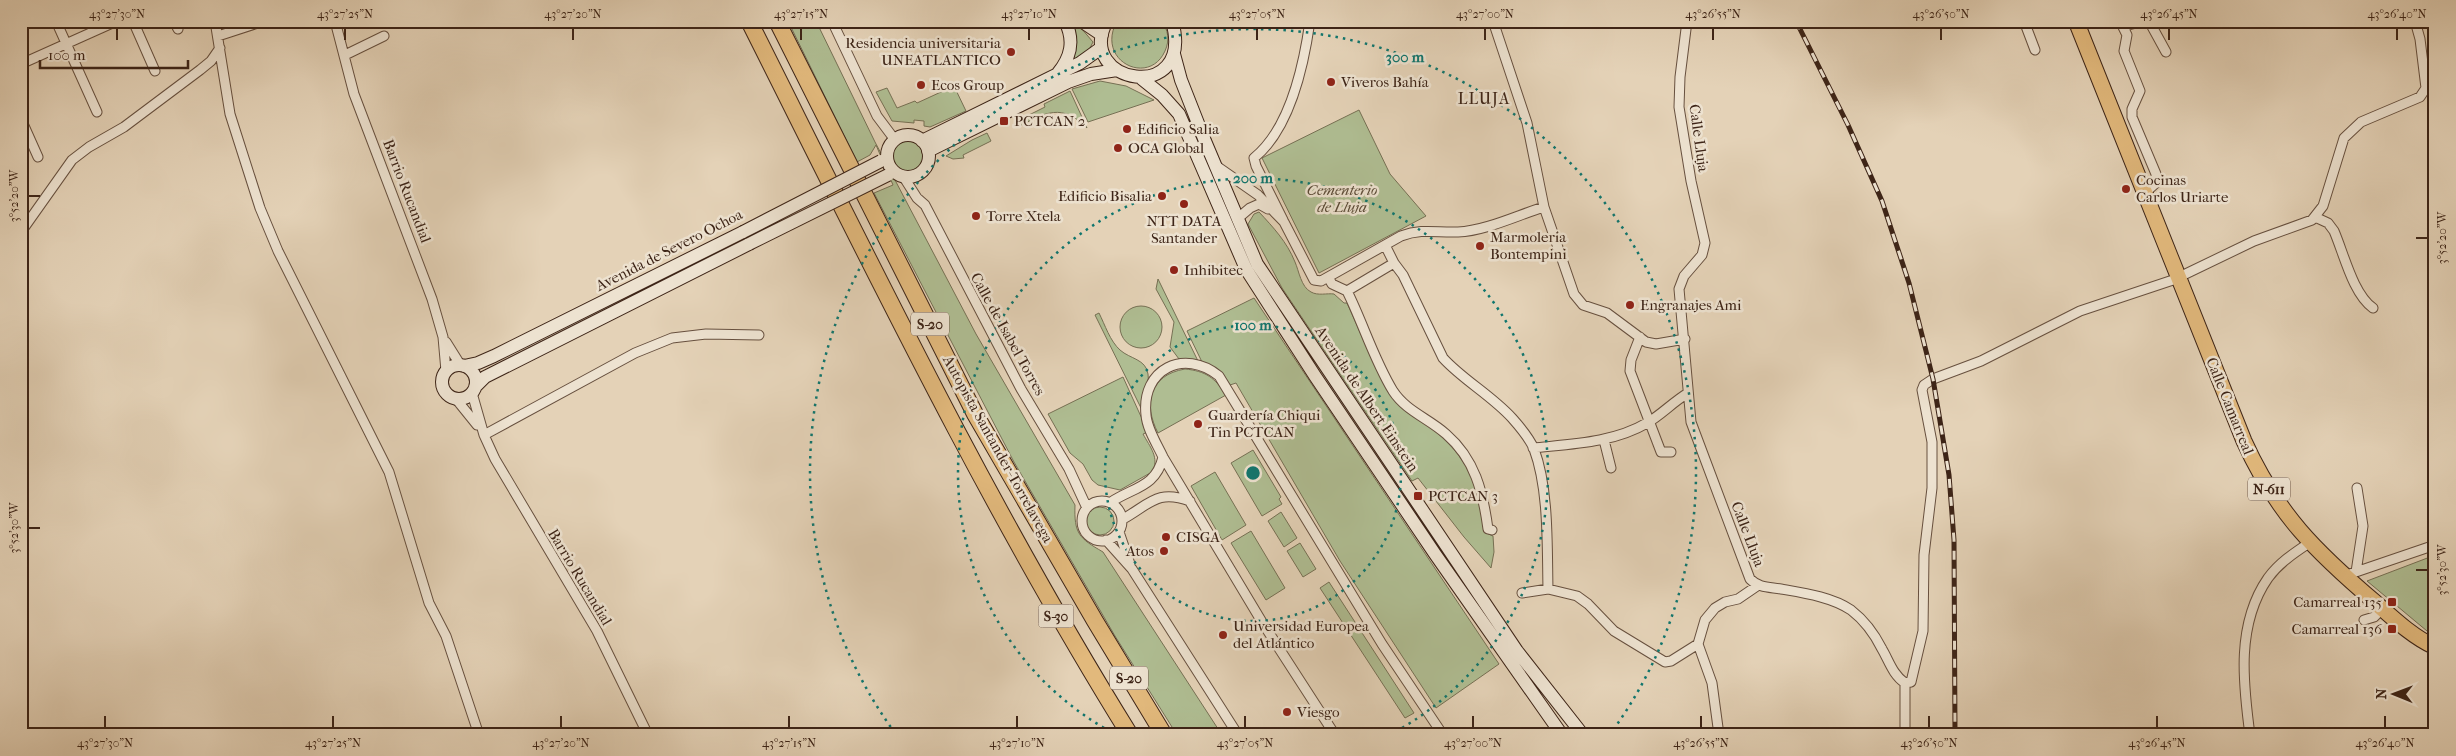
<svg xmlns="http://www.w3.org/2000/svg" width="2456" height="756" viewBox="0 0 2456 756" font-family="'IM FELL French Canon',serif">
<rect width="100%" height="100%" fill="#e4d2b7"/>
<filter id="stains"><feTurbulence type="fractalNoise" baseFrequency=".004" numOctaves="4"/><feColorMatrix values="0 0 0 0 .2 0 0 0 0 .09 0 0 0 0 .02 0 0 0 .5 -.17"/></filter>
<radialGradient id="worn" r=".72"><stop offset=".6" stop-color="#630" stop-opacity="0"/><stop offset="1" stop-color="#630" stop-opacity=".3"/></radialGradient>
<path fill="#afbd92" stroke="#767054" d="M788,21H816L875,142L976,334L1075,505C1074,534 1079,538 1103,552L1222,735H1177L1115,636L1014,462L874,193L893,185L876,145L870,155L857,162Z
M1117,21H1162C1168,30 1170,40 1165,51C1149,87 1095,61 1117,21Z
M1071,23L1081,28L1093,42L1089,50L1072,63Z
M1100,81L1126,86L1154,100L1088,122L1072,89Z
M954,86L966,111L930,127L924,126V121L914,120V123L892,121L876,92L887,88L897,108L915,101L917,103Z
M1070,91L1087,128C1062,103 1046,112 1018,127L1015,119L1020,116L1021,119L1045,107L1044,104Z
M1359,110L1390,174L1426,216L1319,273L1262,158Z
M987,133L991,141L963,155L964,158L953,159L946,156L972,140Z
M892 156a16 16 0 1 1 32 0a16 16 0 1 1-32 0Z
M1259,212C1273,227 1287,242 1295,262C1299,271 1301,287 1311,292C1318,296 1327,293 1334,294L1344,303H1347C1360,331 1375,370 1392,396C1402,410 1417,417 1430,427C1467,456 1481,486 1484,532L1493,536L1494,552L1491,568L1464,537L1418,478L1412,481L1282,288L1248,224L1254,214Z
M1158,279L1198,361L1179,359L1170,347L1174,322L1156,289Z
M1254,298L1499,664L1436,708L1340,561L1236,383L1230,385L1219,370L1202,362L1187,331Z
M1120 327a21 21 0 1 1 42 0a21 21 0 1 1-42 0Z
M1099,313C1105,325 1110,341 1120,350C1130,359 1146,359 1148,374C1150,385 1141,396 1141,408L1095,315Z
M1185,369C1206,371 1215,378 1226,395L1158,433C1143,404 1149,375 1185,369Z
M1123,377L1148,432L1143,434C1150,447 1160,458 1152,472L1120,490L1098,485L1092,480L1083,464L1070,453L1048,414Z
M1253,450L1281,497L1279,499L1282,504L1262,516L1231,463Z
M1215,472L1246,525L1222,540L1191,486Z
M1086 521a14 14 0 1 1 28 0a14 14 0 1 1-28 0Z
M1281,512L1297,538L1284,547L1268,521Z
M1251,531L1285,588L1266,600L1231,543Z
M1300,543L1316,569L1303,577L1287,551Z
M2430,557C2438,580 2439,610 2427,631L2367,581Z
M1329,582L1414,713L1405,718L1320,588Z"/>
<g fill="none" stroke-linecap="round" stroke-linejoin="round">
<g stroke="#67503f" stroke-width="11">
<path id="minor" d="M56,21L97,112
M133,21L155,71
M174,21L178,29
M215,21L230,114L260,208L278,251L389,472L429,603L446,636L479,735
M335,21L354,94L432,299L443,337L446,371
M832,21L877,116L895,140
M1493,21L1527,123L1544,207L1574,294L1583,305L1607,313L1646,342L1656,344L1685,339
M1687,21L1680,77L1679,107L1691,181L1705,243L1702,255L1684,276L1679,289L1691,422L1750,579C1759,588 1769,587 1781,589C1804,593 1832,597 1851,610C1864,620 1875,635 1882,649C1889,661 1893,675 1905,683
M2024,21L2035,50
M2120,21L2127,35L2124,51L2140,91L2132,109V117L2156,174V183L2145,193
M2149,21L2166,52
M2124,26L2145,21
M218,36L264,21
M345,55L384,36
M21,64L117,21
M21,119L38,157
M1215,165L1258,195L1284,222L1314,280L1321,281L1401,236C1423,228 1437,233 1458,232C1485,231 1518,215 1544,207
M903,176L917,198L925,205L1021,389L1069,469L1087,508
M2315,217L2328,223L2334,231C2344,254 2353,294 2373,308
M1237,219L1250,208L1259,204L1268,209
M1283,220L1256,166L1254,158C1290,129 1304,64 1310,21
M21,232L72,160L89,147L124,127L200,70L211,61L220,48
M1385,245L1394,263L1403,275L1443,358C1463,380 1491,395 1512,418C1520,427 1529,437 1534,449C1549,489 1547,546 1548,589
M1328,277L1332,284L1347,291C1363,323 1374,360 1393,391C1406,411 1428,418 1446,434C1475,459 1483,492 1488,529L1492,530
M1347,291L1394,263
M1640,337L1631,360L1630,371L1661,452H1671
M446,342L461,366
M472,393L484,435L495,459L597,631L648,735
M456,399L477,425
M484,435L635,353L672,338L706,334L759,335
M1604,440L1611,468
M1533,448C1571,444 1613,443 1647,423C1661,415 1673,402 1688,393
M1082 521a20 20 0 1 1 40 0a20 20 0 1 1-40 0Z
M1111,502C1134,487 1156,487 1163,457
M1123,519C1150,504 1157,489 1190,501
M1119,532L1130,564
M1106,540L1132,569L1238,735
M2356,572L2363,526L2357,488
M2344,576L2435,545
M1522,593L1548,589L1577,596L1588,604L1614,631L1665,662L1671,661L1698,644L1705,620L1715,608L1725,602L1738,599L1757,586
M2364,620L2374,617L2382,609
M1698,644L1712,683L1719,735
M1905,683L1911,682L1923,631L1924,555L1932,488V442L1922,390L1924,385L1933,379L1981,361L2080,311L2173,280L2254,241L2312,220L2323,206L2344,138L2361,122L2420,97L2426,88L2420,39L2415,21
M1335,735L1262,622L1163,457C1157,444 1147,429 1146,415C1141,369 1184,348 1219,376L1382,644L1443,735
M1905,735V683
M2250,735C2243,683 2236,624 2268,578C2279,563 2294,553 2309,543"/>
</g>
<g stroke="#3d2417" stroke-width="14">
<path id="secondary" d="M1081,21L1102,35
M1107,21C1073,84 1196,106 1172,21
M1174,54L1181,80L1205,141L1257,264L1517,651L1583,735
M1058,73C1071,57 1075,41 1065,21
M1142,79L1162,95L1179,114L1246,269L1315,376L1435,554L1562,735
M887 156a21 21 0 1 1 42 0a21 21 0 1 1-42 0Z
M922,141L1080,63L1101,48
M928,151L1068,82L1091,74L1117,70
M442 382a17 17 0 1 1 34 0a17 17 0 1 1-34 0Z
M464,366L478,363L494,356L743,232
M475,387L485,377L749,244"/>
</g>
<g stroke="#3d2417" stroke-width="17">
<path id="trunk" d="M2076,21L2244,441C2277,514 2316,552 2376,603C2394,619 2413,637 2435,647"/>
</g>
<g stroke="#3d2417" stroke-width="18">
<path id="motorway" d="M749,21C870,262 987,505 1130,735
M777,21L975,414L1095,621L1164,735"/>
</g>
<use href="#minor" stroke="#ede2d0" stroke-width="9"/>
<use href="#secondary" stroke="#ede2d0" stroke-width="12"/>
<use href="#trunk" stroke="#e2b97c" stroke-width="15"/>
<use href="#motorway" stroke="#e2b97c" stroke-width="16"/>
<g stroke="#3d2417" stroke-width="5">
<path id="rail" d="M1796,21L1848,125L1882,201L1909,283L1933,379L1949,475L1954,540L1955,735"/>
</g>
<use href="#rail" stroke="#ede2d0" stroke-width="3" stroke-dasharray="9" stroke-linecap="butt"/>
<g stroke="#3d2417" stroke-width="14" stroke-linecap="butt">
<path id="secondary-bridge" d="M743,232L881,161
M749,244L888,175"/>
</g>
<use href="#secondary-bridge" stroke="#ede2d0" stroke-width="12"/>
</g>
<path fill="none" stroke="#3d2417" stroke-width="2" d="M117,40V28M345,40V28M573,40V28M801,40V28M1029,40V28M1257,40V28M1485,40V28M1713,40V28M1941,40V28M2169,40V28M2397,40V28M28,196H40M2416,238H2428M28,528H40M2416,570H2428M105,728V716M333,728V716M561,728V716M789,728V716M1017,728V716M1245,728V716M1473,728V716M1701,728V716M1929,728V716M2157,728V716M2385,728V716"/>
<g fill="none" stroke="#0f766e" stroke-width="2.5" stroke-dasharray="2.5 5">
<circle cx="1253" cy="473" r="148"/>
<path d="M1117 735A295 295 0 1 1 1389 735"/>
<path d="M895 733A443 443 0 1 1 1611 733"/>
</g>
<g fill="#8f2418" stroke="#ede2d0" stroke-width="2">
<circle cx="1011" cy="52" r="5"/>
<circle cx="1331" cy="82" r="5"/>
<circle cx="921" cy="85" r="5"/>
<rect x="999" y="116" width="10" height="10" rx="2.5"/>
<circle cx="1127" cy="129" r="5"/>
<circle cx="1118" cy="148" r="5"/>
<circle cx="2126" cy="189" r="5"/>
<circle cx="1162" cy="196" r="5"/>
<circle cx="1184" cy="204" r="5"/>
<circle cx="976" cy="216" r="5"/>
<circle cx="1480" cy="246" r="5"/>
<circle cx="1174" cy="270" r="5"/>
<circle cx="1630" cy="305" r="5"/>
<circle cx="1198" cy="424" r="5"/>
<rect x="1413" y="491" width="10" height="10" rx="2.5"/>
<circle cx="1166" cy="537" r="5"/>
<circle cx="1164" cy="551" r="5"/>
<rect x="2387" y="597" width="10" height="10" rx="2.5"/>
<rect x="2387" y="624" width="10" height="10" rx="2.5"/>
<circle cx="1223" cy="635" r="5"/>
<circle cx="1287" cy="712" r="5"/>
</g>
<g text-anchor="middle" stroke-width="5" stroke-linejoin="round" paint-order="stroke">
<g fill="#ede2d0" stroke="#725d4e" stroke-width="1">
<rect x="911" y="312.5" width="38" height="23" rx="4"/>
<rect x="2248" y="477.5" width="42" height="23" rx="4"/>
<rect x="1038.5" y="604.5" width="35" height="23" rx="4"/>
<rect x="1110" y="666.5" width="38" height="23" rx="4"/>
</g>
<g font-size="14" font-weight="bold" fill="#3d2417">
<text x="930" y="329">S-20</text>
<text x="2269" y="494">N-611</text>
<text x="1056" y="621">S-30</text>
<text x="1129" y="683">S-20</text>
</g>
<g font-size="15" fill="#3d2417" stroke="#ede2d0" text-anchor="start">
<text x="1001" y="48" text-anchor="end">Residencia universitaria<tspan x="1001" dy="17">UNEATLANTICO</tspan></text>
<text x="1341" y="87">Viveros Bahía</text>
<text x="931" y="90">Ecos Group</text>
<text x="1014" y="126">PCTCAN 2</text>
<text x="1137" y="134">Edificio Salia</text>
<text x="1128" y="153">OCA Global</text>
<text x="2136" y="185">Cocinas<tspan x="2136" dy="17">Carlos Uriarte</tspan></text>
<text x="1152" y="201" text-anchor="end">Edificio Bisalia</text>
<text x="986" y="221">Torre Xtela</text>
<text x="1184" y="226" text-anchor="middle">NTT DATA<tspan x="1184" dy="17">Santander</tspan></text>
<text x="1490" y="242">Marmoleria<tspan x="1490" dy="17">Bontempini</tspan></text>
<text x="1184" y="275">Inhibitec</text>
<text x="1640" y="310">Engranajes Ami</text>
<text x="1208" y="420">Guardería Chiqui<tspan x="1208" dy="17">Tin PCTCAN</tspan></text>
<text x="1428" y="501">PCTCAN 3</text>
<text x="1176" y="542">CISGA</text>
<text x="1154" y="556" text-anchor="end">Atos</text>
<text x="2382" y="607" text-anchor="end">Camarreal 135</text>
<text x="1233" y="631">Universidad Europea<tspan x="1233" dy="17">del Atlántico</tspan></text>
<text x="2382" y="634" text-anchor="end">Camarreal 136</text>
<text x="1297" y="717">Viesgo</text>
</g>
<g font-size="15" fill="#3d2417" stroke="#ede2d0">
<text transform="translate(1699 138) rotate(82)" y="5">Calle Lluja</text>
<text transform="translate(407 191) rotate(69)" y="5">Barrio Rucandial</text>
<text transform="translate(669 250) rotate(-27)" y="5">Avenida de Severo Ochoa</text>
<text transform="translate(1008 334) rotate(61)" y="5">Calle de Isabel Torres</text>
<text transform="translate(1367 399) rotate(56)" y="5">Avenida de Albert Einstein</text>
<text transform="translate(2230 406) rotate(68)" y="5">Calle Camarreal</text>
<text transform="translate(998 449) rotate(61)" y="5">Autopista Santander-Torrelavega</text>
<text transform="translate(1748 534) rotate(69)" y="5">Calle Lluja</text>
<text transform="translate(580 577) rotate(59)" y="5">Barrio Rucandial</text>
</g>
<g font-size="15" font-style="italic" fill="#5a4a36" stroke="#ede2d0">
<text x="1342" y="195">Cementerio<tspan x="1342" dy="17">de Lluja</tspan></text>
</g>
<g font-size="16" letter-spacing="1" fill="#3d2417" stroke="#ede2d0">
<text x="1484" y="104">LLUJA</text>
</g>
</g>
<circle cx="1253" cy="473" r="8" fill="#0f766e" stroke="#ede2d0" stroke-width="2.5"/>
<g font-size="15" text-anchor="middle" font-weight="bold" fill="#0f766e" stroke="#ede2d0" stroke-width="5" stroke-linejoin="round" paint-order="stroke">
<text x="1405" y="62">300 m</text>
<text x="1253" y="183">200 m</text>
<text x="1253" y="330">100 m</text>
</g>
<rect width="2456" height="756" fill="none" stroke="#e4d2b7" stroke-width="55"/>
<g transform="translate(2394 694) rotate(271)" stroke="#ede2d0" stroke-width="4" paint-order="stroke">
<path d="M0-4L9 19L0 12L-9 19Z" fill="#3d2417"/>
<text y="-8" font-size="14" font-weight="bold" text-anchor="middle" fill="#3d2417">N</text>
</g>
<path d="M40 60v8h148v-8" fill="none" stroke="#3d2417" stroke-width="2.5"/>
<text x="48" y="60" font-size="15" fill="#3d2417" stroke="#ede2d0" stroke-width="4" paint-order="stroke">100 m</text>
<rect x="28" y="28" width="2400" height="700" fill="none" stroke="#3d2417" stroke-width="2"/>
<g font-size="12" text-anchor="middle" fill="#3d2417">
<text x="117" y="18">43°27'30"N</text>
<text x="345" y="18">43°27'25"N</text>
<text x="573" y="18">43°27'20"N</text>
<text x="801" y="18">43°27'15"N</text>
<text x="1029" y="18">43°27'10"N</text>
<text x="1257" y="18">43°27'05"N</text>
<text x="1485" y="18">43°27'00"N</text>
<text x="1713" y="18">43°26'55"N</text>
<text x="1941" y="18">43°26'50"N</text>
<text x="2169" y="18">43°26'45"N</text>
<text x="2397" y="18">43°26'40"N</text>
<text transform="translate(14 196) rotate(-90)" y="4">3°52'20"W</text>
<text transform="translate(2442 238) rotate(-90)" y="4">3°52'20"W</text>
<text transform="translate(14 528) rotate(-90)" y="4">3°52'30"W</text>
<text transform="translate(2442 570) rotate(-90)" y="4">3°52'30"W</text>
<text x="105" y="747">43°27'30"N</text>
<text x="333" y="747">43°27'25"N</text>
<text x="561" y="747">43°27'20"N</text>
<text x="789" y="747">43°27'15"N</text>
<text x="1017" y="747">43°27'10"N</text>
<text x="1245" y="747">43°27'05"N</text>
<text x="1473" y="747">43°27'00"N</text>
<text x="1701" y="747">43°26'55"N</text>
<text x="1929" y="747">43°26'50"N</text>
<text x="2157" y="747">43°26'45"N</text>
<text x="2385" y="747">43°26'40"N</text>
</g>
<rect width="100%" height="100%" filter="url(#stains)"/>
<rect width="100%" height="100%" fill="url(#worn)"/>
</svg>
